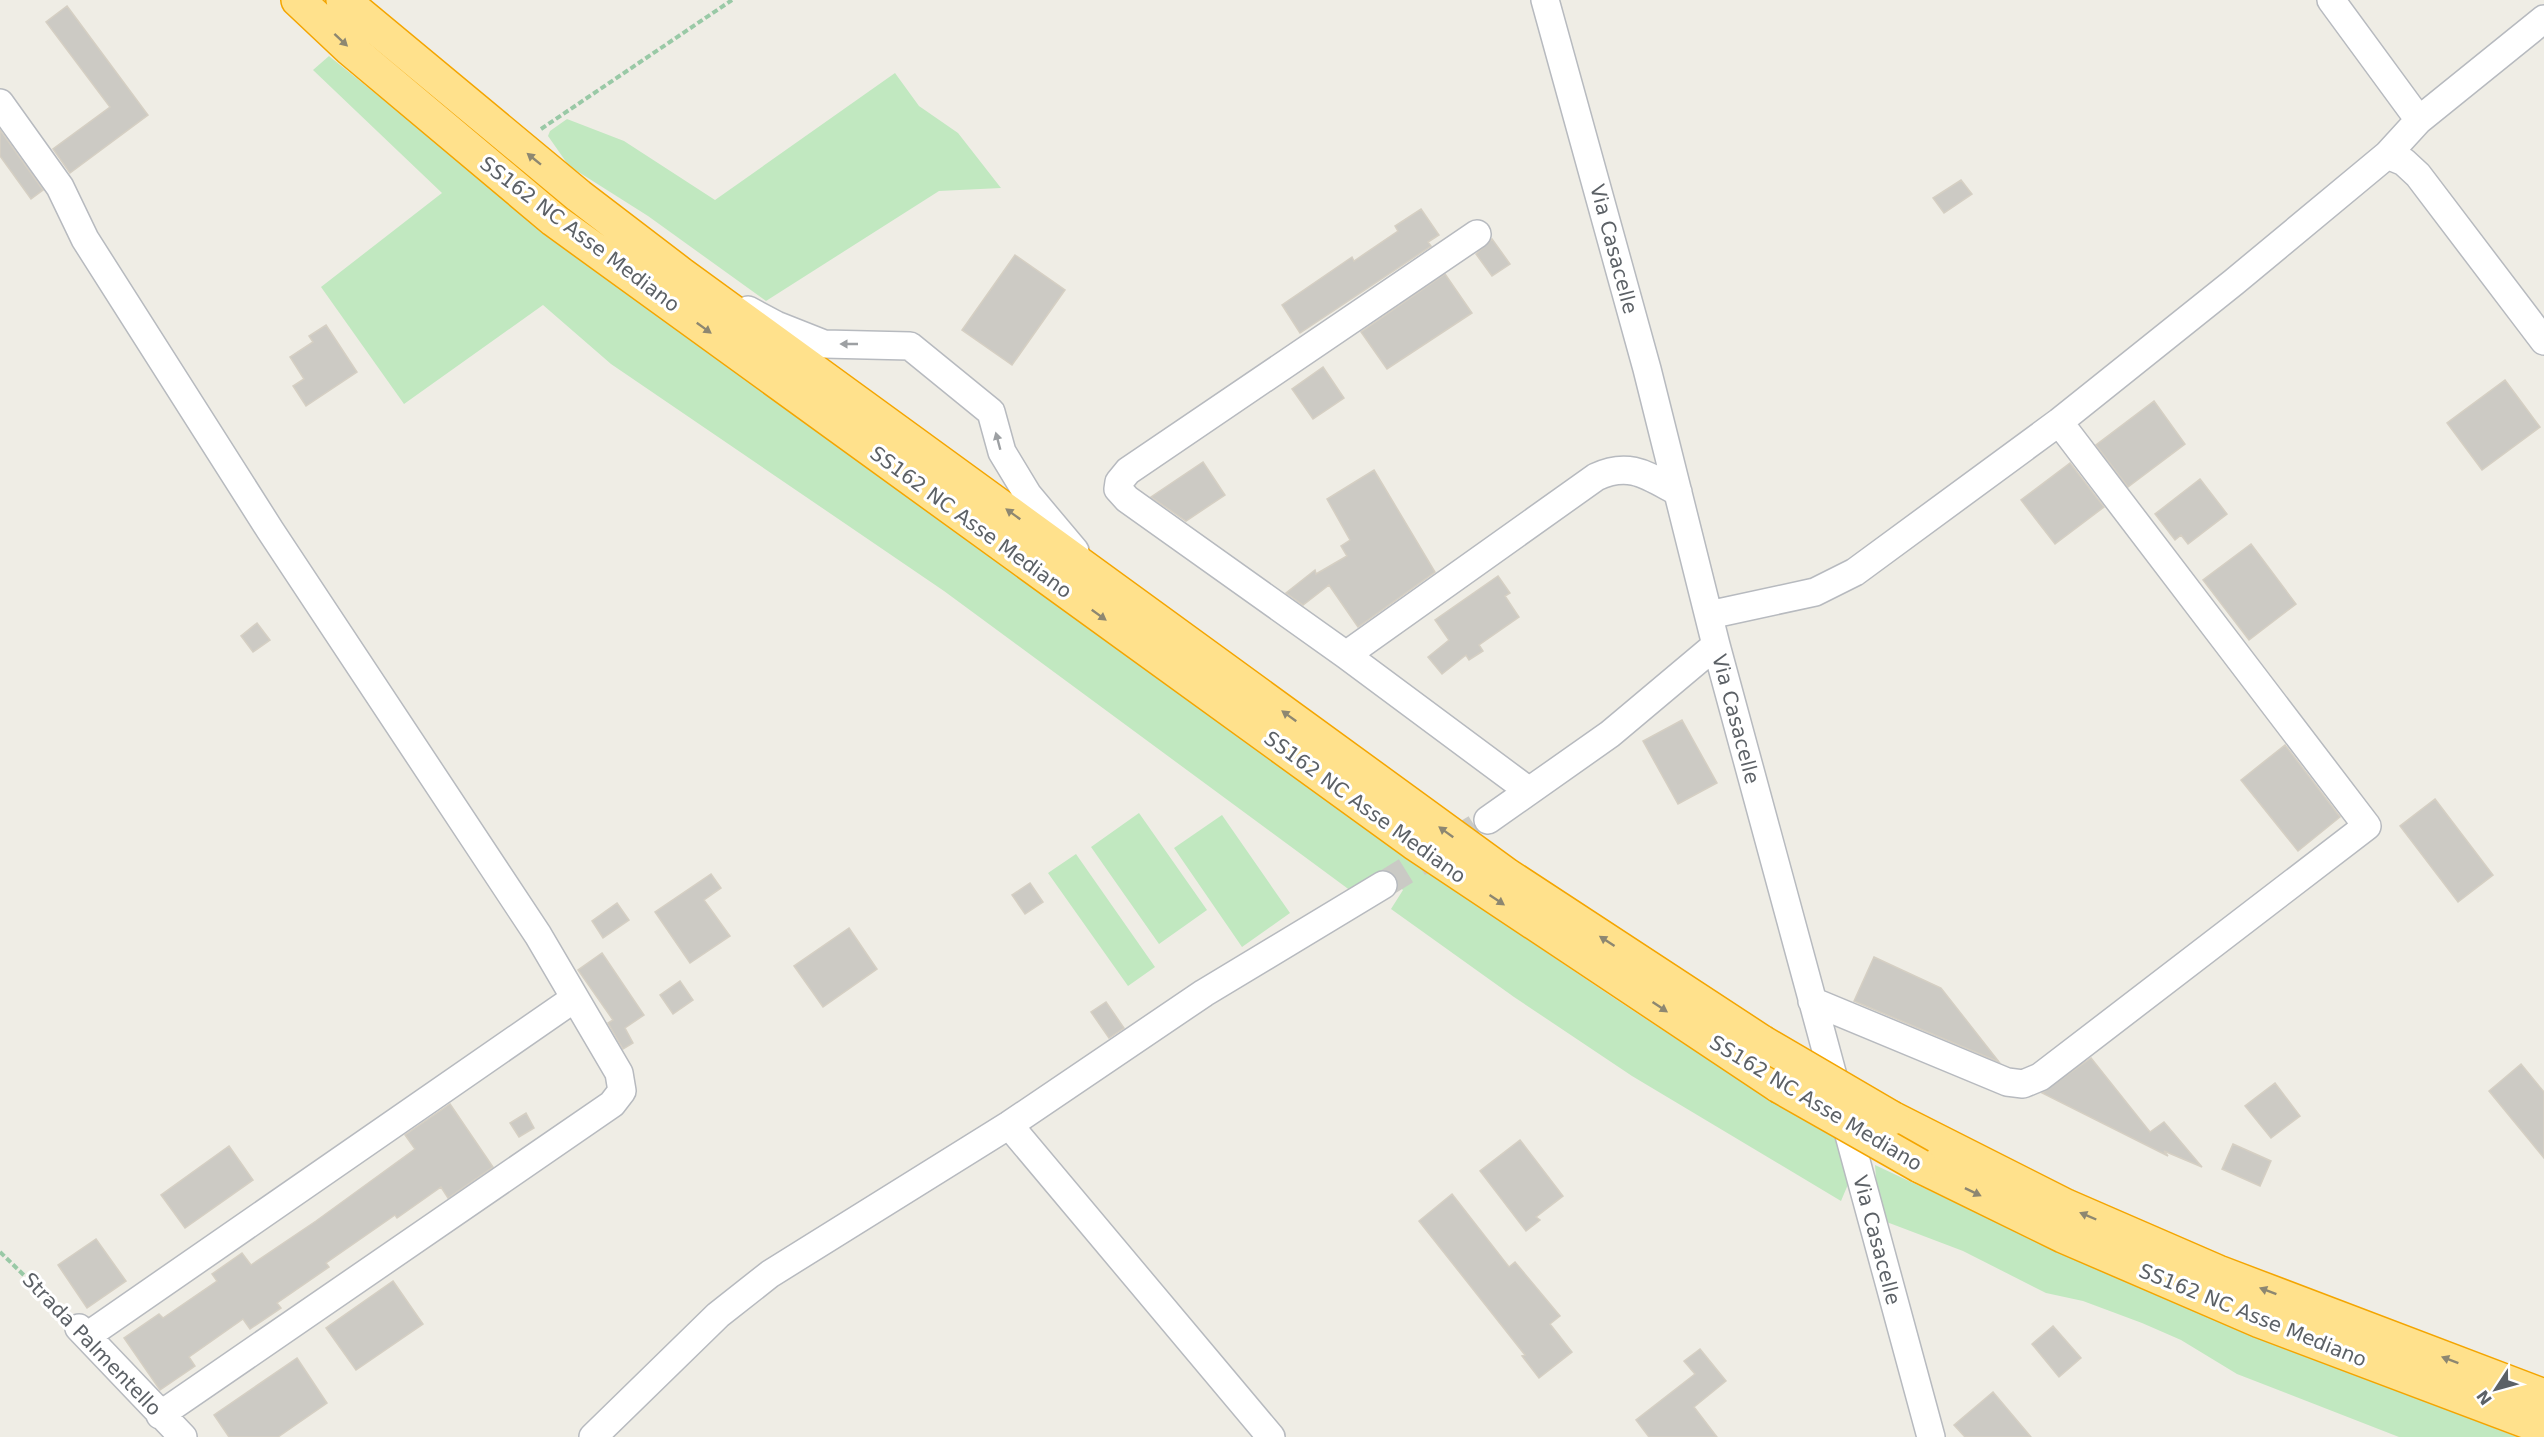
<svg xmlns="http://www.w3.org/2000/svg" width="2544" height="1437" viewBox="0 0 2544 1437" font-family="'DejaVu Sans',sans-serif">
<rect width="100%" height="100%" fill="#efede5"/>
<path fill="#c1e8c0" d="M329,56L509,201L1443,881C1571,970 1701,1059 1837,1138L1849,1182L1841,1201L1632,1076L1514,997L1391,909L1403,890L1381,872L1351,891L944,591L611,364L543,305L404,404L321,287L442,193L313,70Z
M895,73L919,106L958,133L1001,188L939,191L766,301L648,216L569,166L548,136L550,131L567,119L624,141L715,200Z
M1139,813L1207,910L1159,944L1091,847Z
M1222,815L1290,913L1242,947L1174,848Z
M1076,854L1155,967L1128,986L1048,873Z
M1875,1165L2056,1250L2199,1313L2517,1437H2399L2237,1374L2181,1340L2142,1323L2083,1301L2046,1293L1963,1251L1884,1221L1878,1204Z"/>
<path fill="#cccac4" stroke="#d5cfc3" stroke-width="1.5" d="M67,6L148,115L70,173L53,149L110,107L46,22Z
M0,130L43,190L31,199L0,156Z
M1961,180L1972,194L1944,213L1933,198Z
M1421,209L1439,235L1428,242L1431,246L1300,333L1282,305L1352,257L1354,261L1398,231L1395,226Z
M1492,239L1510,264L1492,276L1476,254Z
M1015,255L1065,290L1012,365L962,330Z
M1445,274L1472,313L1387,369L1361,332Z
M326,325L357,372L306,406L293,386L304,379L290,357L313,342L309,336Z
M1323,367L1344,398L1313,419L1292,389Z
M2505,380L2540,427L2482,470L2447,423Z
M2154,401L2185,444L2128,487L2096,445Z
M1203,462L1225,495L1186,521L1151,497Z
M2070,463L2104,507L2055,544L2021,500Z
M1374,470L1435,572L1358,627L1329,585L1303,605L1286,593L1315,570L1316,574L1347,556L1341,546L1350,540L1327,499Z
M2200,479L2227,514L2188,544L2181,535L2175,540L2155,514Z
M2251,544L2296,604L2249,640L2203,580Z
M1498,576L1510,593L1505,596L1519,617L1479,645L1483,651L1469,660L1466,655L1442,674L1428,657L1449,640L1435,620Z
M257,623L270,640L253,652L241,636Z
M1682,720L1717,783L1678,804L1643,741Z
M2285,745L2340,817L2298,851L2241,780Z
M2435,799L2493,875L2458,902L2400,826Z
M711,874L721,888L704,900L730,936L690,963L655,912Z
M1030,883L1043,902L1025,914L1012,895Z
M617,903L629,920L603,938L592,921Z
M849,928L877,969L823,1007L794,966Z
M602,953L644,1015L625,1028L633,1043L623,1049L608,1023L613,1020L578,970Z
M1874,957L1941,988L1999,1062L1854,1001Z
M680,981L693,1000L673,1014L660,995Z
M1106,1002L1124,1028L1109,1038L1091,1012Z
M2091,1058L2150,1132L2164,1122L2202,1167L2164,1151L2168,1156L2042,1093Z
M2521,1064L2544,1092V1158L2489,1091Z
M2275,1083L2300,1116L2271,1138L2245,1106Z
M450,1104L493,1167L448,1198L441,1187L397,1218L395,1215L326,1263L329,1267L277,1303L281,1308L250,1329L243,1319L189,1357L195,1366L160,1390L124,1338L159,1314L163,1318L217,1281L212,1274L242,1253L251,1265L316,1221L415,1149L405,1135Z
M526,1113L534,1128L519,1137L510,1123Z
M1520,1140L1563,1196L1536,1217L1540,1220L1526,1231L1480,1171Z
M2233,1144L2271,1161L2260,1186L2222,1169Z
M229,1146L253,1180L185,1228L161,1195Z
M1452,1194L1509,1267L1515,1262L1560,1316L1550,1324L1572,1352L1539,1378L1522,1356L1525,1355L1419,1221Z
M96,1239L126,1281L87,1308L58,1265Z
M393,1281L423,1324L356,1370L326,1328Z
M2053,1326L2081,1358L2059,1377L2032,1344Z
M1700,1349L1726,1381L1694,1407L1717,1437H1649L1636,1420L1695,1374L1684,1361Z
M297,1358L327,1403L278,1437H229L214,1415Z
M1993,1392L2031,1437H1965L1954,1425Z"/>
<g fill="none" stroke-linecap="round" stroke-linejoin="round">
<path stroke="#cacac5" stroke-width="27" stroke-dasharray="27 14" stroke-linecap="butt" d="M1383,885L1488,820"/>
<g stroke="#b7babf" stroke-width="30">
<path id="minor" d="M1545,0L1647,369L1716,645L1931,1437
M2331,0L2419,120L2544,19
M0,103L60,187L85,239L270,530L538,935L619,1073L622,1091L612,1104L160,1415
M2387,155L2404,162L2418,175L2544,341
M1477,234L1128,471L1119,482L1118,489L1127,499L1346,655L1529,791
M748,310L776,325L824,344L910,346L991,412L1002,452L1028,495L1075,551
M1709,615L1815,592L1855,572L2059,422L2234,282L2387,155L2419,120
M1346,655L1596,477C1630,461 1648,476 1678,492
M1488,820L1610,734L1716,645
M1812,1001L2007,1082L2023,1084L2040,1077L2367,826L2059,422
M1009,1125L1271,1437
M79,1328L183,1437
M87,1336L575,998
M593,1437L718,1315L770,1274L1009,1125L1204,993L1383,885"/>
</g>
<g stroke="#f4a500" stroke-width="36">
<path id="highway" d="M298,0L349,48L554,220L1414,843L1779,1086
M343,0L579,196L681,274L1507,875L1762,1042
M1892,1118L2066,1206L2218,1272L2544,1396
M1920,1166L2063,1236L2260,1321L2544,1428"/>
</g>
<path stroke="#99c9a6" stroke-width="4" stroke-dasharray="6 3" stroke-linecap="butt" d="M541,129L732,0
M0,1252L62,1312"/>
<use href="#minor" stroke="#fff" stroke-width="27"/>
<use href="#highway" stroke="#ffe18c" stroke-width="33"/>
<g stroke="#f4a500" stroke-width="36" stroke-linecap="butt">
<path id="highway-bridge" d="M1762,1042L1892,1118
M1779,1086L1920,1166"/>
</g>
<use href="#highway-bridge" stroke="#ffe18c" stroke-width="33"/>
</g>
<defs><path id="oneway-solid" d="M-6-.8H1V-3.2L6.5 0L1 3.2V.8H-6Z" transform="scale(1.5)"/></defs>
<g fill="#8d8771">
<use href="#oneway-solid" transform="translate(341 40) rotate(43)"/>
<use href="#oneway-solid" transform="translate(534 159) rotate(-141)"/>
<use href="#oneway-solid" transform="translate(704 328) rotate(36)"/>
<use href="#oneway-solid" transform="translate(1013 514) rotate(-144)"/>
<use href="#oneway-solid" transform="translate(1099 615) rotate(36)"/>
<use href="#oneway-solid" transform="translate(1289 716) rotate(-144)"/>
<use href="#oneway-solid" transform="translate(1446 832) rotate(-144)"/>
<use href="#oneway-solid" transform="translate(1497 900) rotate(34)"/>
<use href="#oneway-solid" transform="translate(1607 941) rotate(-147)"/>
<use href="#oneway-solid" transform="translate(1660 1007) rotate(34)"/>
<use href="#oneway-solid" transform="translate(1973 1192) rotate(26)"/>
<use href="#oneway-solid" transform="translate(2088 1216) rotate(-157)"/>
<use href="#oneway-solid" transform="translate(2268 1291) rotate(-159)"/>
<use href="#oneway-solid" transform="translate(2450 1360) rotate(-159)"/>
</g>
<g fill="#9da0a3">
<use href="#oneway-solid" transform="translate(849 344) rotate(-180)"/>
<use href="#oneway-solid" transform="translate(998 441) rotate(-105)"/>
</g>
<g text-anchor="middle" stroke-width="6" stroke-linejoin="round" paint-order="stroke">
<g font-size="20" fill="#5c6166" stroke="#fff">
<text transform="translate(580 234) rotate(37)" y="7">SS162 NC Asse Mediano</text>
<text transform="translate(1614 249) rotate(75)" y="7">Via Casacelle</text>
<text transform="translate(971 522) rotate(36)" y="7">SS162 NC Asse Mediano</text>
<text transform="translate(1736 719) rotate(75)" y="7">Via Casacelle</text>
<text transform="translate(1365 807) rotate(36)" y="7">SS162 NC Asse Mediano</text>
<text transform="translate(1816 1103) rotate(31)" y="7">SS162 NC Asse Mediano</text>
<text transform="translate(1877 1240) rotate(75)" y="7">Via Casacelle</text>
<text transform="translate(2253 1315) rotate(22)" y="7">SS162 NC Asse Mediano</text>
<text transform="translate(92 1344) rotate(46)" y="7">Strada Palmentello</text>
</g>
</g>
<g transform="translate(2496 1389) rotate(234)" stroke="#ffffff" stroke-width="4.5" paint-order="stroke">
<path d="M0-4.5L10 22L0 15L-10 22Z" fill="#5c6166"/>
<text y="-9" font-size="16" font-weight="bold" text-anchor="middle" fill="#5c6166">N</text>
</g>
</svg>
